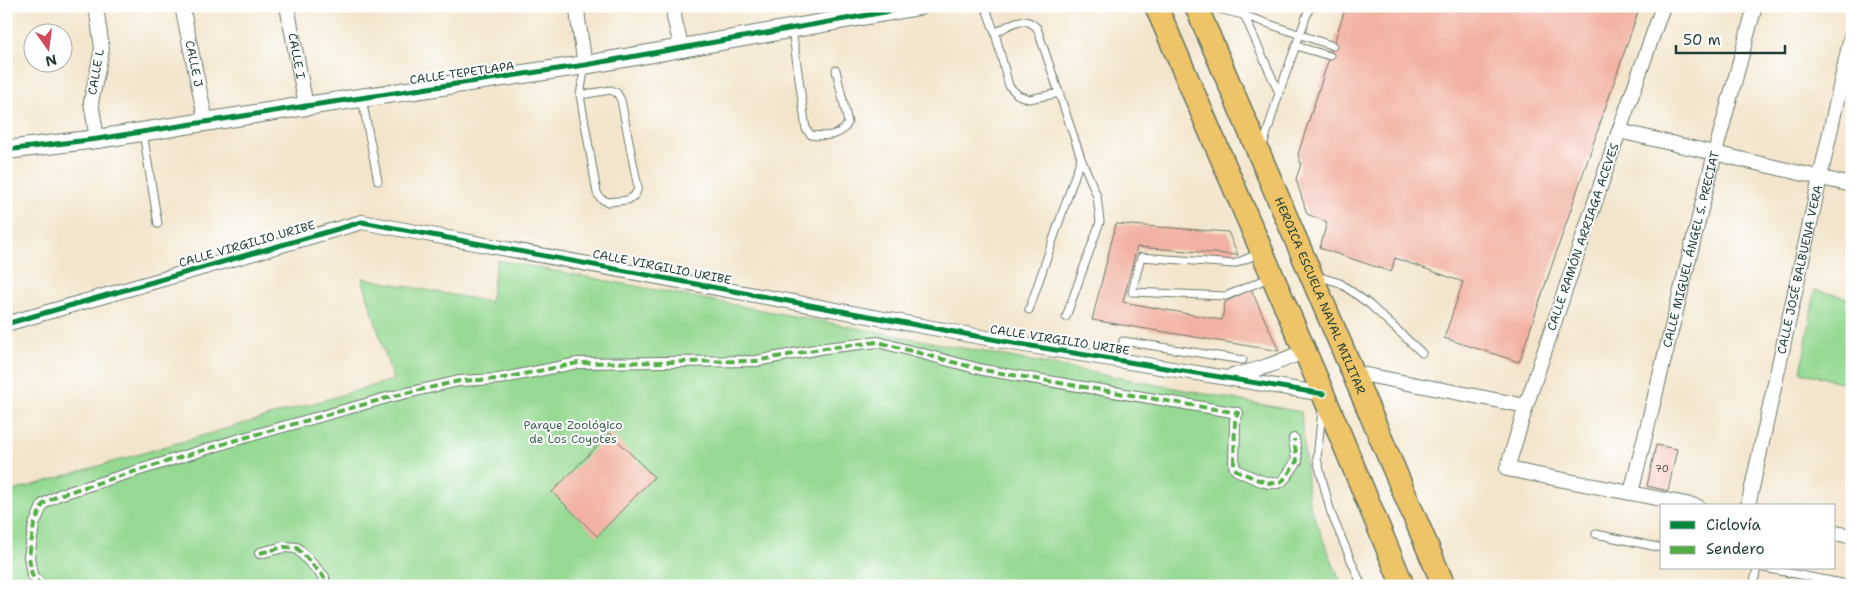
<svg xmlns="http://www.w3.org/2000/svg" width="1858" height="592" viewBox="0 0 1858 592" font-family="'Shantell Sans',sans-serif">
<rect width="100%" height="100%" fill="#fff"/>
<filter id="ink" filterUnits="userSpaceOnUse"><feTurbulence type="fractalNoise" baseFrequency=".02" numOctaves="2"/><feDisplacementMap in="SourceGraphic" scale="10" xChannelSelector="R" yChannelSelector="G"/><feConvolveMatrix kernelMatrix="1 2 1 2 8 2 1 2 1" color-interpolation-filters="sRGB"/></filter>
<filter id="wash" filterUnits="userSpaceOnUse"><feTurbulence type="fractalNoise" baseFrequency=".0096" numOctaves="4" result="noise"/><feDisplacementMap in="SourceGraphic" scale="20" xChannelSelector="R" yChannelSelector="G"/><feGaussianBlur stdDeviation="1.12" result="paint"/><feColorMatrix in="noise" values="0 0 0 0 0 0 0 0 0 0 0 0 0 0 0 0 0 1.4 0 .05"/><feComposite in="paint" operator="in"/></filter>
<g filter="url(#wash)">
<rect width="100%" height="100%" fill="#f3e5cc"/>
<path fill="#95d992" stroke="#5a8b63" d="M497,260L1301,412L1309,504L1342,586H6V493L393,380L362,278L490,302Z
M1815,290L1852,299V385L1801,372Z"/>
<g id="blocks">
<path fill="#f2b2a3" d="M1346,6H1640L1519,362L1444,338L1463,282L1395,258L1391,272L1320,248L1327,222L1307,214L1296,179L1301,164L1298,154Z
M1116,224L1228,232L1238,255L1137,247L1123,302L1222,320L1225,302L1251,289L1279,351L1092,320Z
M610,433L654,477L597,536L552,492Z
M1656,445L1677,449L1668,491L1647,486Z"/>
</g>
</g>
<g filter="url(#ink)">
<use href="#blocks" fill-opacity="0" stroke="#697869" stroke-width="1"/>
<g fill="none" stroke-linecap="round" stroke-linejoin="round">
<g stroke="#697869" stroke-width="9">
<path id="service" d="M985,6L995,33L1009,86L1018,95L1029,99L1060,93
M1206,6L1243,15L1333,46
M1240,6L1279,93
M792,29L806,129L811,135C825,137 841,137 848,123L836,70
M995,33C1011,25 1022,13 1037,28L1081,158L1097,196L1100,222L1066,317
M1296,46L1330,56
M580,95L611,90L617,93L621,100L638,188L635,195L628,200L608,202L601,199L597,193L580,95L585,66
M362,99L378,181
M143,133L158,224
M1263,146L1279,93L1310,6
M1260,253L1234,264L1141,257L1132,292L1226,296L1271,277
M1317,276L1340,283L1369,304L1422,353
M1029,310L1081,158
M1119,360L1123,341L1243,360
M1322,410L1317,459L1331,513L1362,586
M1596,534L1662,548
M1764,568L1852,585
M1753,586L1757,568"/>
</g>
<g stroke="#697869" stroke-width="12">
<path id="pedestrian" d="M260,553L284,547L297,548L324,577V586
M42,586L32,575L29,557L34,525L43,504L59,495L233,441L394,396L459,381L499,379L578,363L756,361L825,348L878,342L983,370L1238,413L1235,420L1234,465L1236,470C1246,474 1272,489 1282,481C1288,476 1292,467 1297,461L1294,439"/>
</g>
<g stroke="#697869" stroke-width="16">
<g id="minor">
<path d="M96,6L102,49L91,102L97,139"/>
<path id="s1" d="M182,6L206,122"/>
<path id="s2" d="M287,6L306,106"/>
<path d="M577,6L578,19L585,65"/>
<path d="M675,6L674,17L682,50"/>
<path d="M1663,6L1619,131L1526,406L1507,469L1697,506"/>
<path d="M1619,131L1852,185"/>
<path d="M6,324L362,222L1019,344L1324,394"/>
<path d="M1351,372L1526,406"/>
<path d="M1233,375C1259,371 1281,361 1305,351"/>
<path id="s3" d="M1631,493L1715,153L1755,6"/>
<path id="s4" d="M1748,506L1852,32"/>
<path d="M1834,533L1852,536"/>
</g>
</g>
<g stroke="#697869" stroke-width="20">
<path id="tertiary" d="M6,150L97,139L306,106L585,65L919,6"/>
</g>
<g stroke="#697869" stroke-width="25">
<g id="primary">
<path d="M1156,6L1319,384L1403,586"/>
<path id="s5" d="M1196,6L1444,586"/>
</g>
</g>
<use href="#service" stroke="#fff" stroke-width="7"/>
<use href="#pedestrian" stroke="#fff" stroke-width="10"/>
<use href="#minor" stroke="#fff" stroke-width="14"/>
<use href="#tertiary" stroke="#fff" stroke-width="18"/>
<use href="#primary" stroke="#eec469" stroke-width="22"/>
<path stroke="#52ad45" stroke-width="4" stroke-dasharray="8 4" stroke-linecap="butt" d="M260,553L284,547L297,548L324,577V586
M42,586L32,575L29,557L34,525L43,504L59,495L233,441L394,396L459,381L499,379L578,363L756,361L825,348L878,342L983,370L1238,413L1235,420L1234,465L1236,470C1246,474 1272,489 1282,481C1288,476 1292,467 1297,461L1294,439"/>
<g stroke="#fff" stroke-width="8">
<path id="cycleway" d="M6,150L97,139L306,106L585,65L919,6
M6,324L362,222L1019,344L1324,394"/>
</g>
<use href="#cycleway" stroke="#00873e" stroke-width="5"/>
</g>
</g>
<g text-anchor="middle" stroke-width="4" stroke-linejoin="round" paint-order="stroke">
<g font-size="10" fill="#545a50">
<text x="1662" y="472">70</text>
</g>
<g font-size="12" fill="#1f3d34" stroke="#fff">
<text dy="4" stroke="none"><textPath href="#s2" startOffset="51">CALLE I</textPath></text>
<text dy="4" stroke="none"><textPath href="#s1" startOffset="59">CALLE J</textPath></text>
<text transform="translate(96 72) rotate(-80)" y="4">CALLE L</text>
<text transform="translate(462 73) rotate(-8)" y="4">CALLE TEPETLAPA</text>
<text transform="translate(1583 237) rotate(-71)" y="4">CALLE RAMÓN ARRIAGA ACEVES</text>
<text transform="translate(247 244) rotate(-16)" y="4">CALLE VIRGILIO URIBE</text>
<text dy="4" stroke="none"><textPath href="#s3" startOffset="251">CALLE MIGUEL ÁNGEL S. PRECIAT</textPath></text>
<text transform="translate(662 267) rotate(11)" y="4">CALLE VIRGILIO URIBE</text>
<text dy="4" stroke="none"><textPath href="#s4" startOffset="242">CALLE JOSÉ BALBUENA VERA</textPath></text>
<text dy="4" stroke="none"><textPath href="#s5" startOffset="315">HEROICA ESCUELA NAVAL MILITAR</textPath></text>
<text transform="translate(1060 340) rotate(9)" y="4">CALLE VIRGILIO URIBE</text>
</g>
<g font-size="12" fill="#3c644c" stroke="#fff">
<text x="573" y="429">Parque Zoológico<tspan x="573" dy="14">de Los Coyotes</tspan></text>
</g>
</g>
<rect width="1858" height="592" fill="none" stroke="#fff" stroke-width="25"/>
<rect x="1660" y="504" width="175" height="65" fill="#ffffff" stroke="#a5b1ae"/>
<rect x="1670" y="521" width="25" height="8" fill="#00873e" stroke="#a5b1ae"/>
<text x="1706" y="530" font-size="15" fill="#1f3d34">Ciclovía</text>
<rect x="1670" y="546" width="25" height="8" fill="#52ad45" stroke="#a5b1ae"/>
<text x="1706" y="554" font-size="15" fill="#1f3d34">Sendero</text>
<g transform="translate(48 48) rotate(166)"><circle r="24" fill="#ffffff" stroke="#a5b1ae"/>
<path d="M0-4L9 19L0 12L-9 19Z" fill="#d1495b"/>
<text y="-8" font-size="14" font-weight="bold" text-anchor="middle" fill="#1f3d34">N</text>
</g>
<path d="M1676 45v8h109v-8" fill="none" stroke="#1f3d34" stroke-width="2.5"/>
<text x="1683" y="45" font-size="15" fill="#1f3d34" stroke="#ffffff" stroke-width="4" paint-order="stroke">50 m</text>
</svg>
